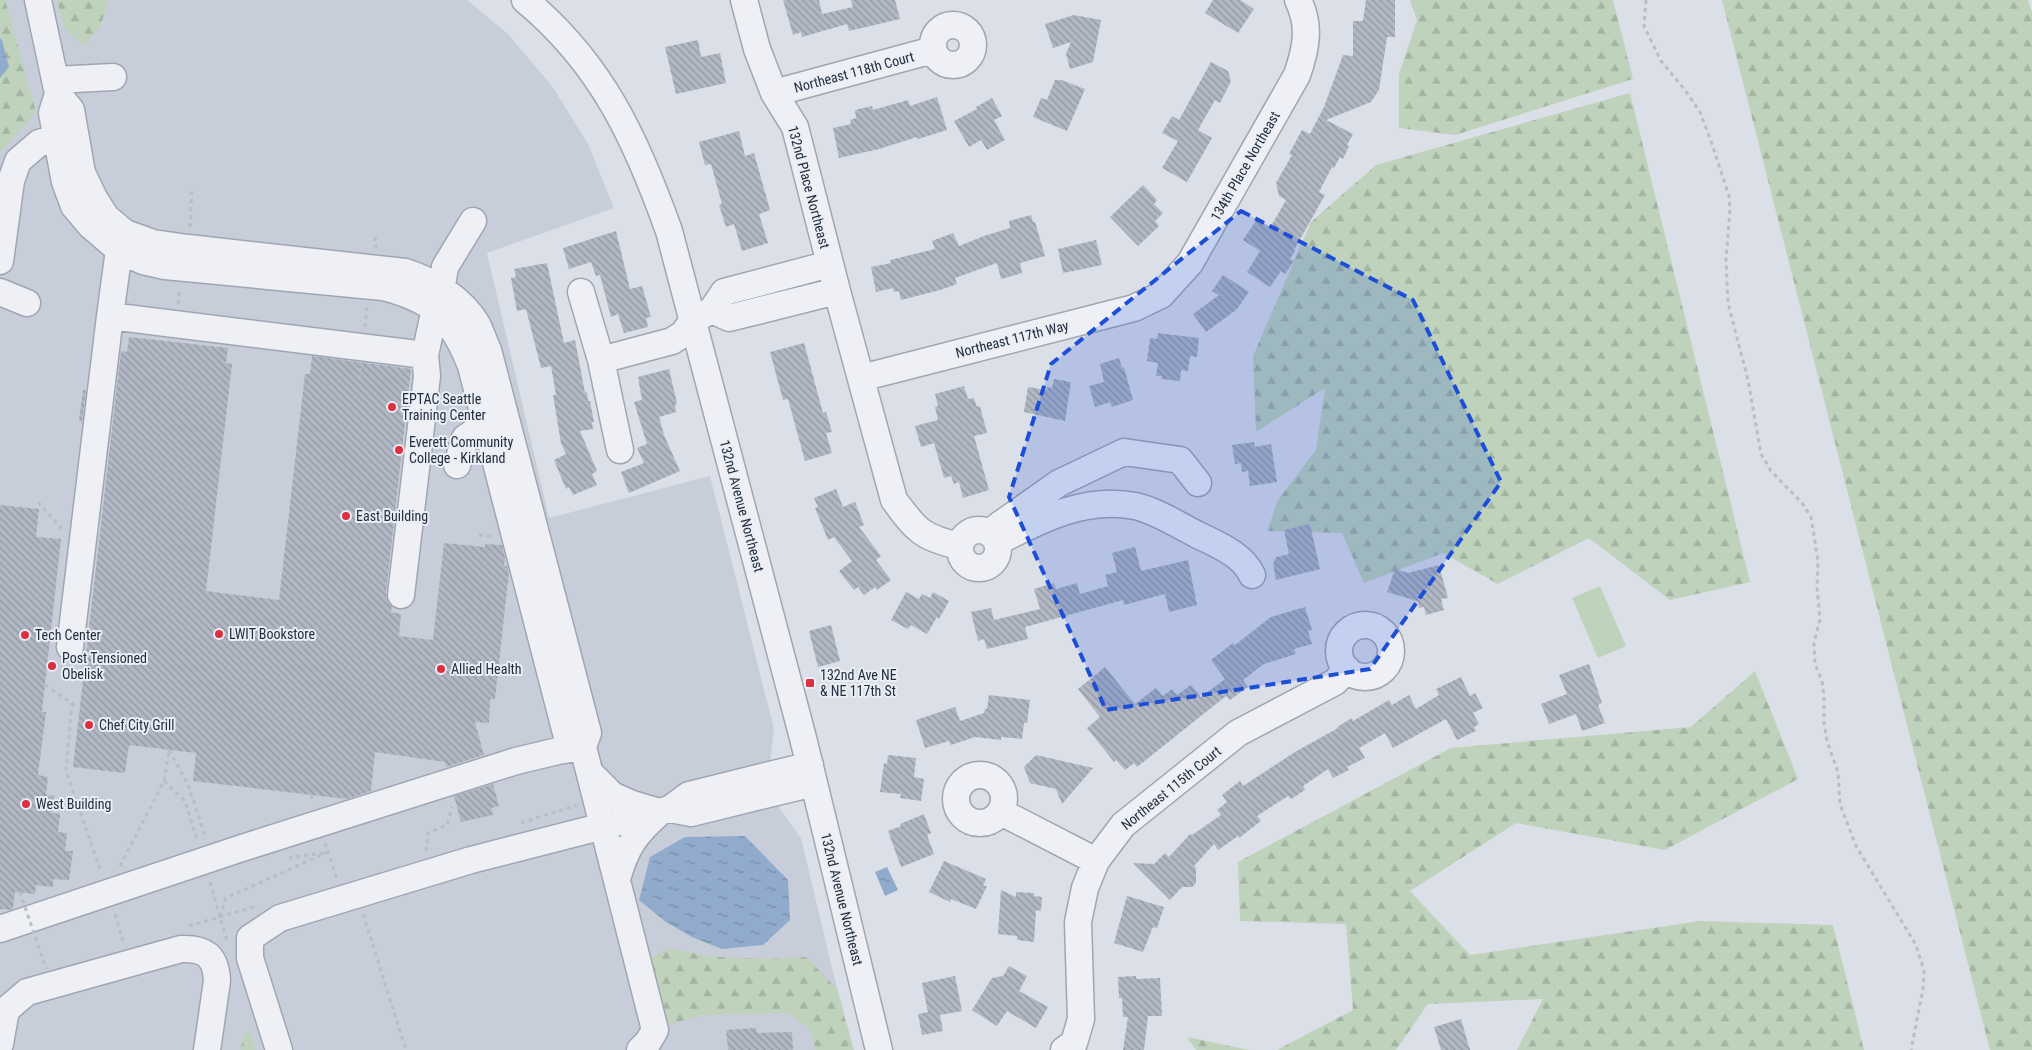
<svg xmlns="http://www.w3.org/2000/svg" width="2032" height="1050" viewBox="0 0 2032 1050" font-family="'Roboto Condensed',sans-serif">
<defs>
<pattern id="forest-firs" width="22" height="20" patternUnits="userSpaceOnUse" patternTransform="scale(1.25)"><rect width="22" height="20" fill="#bfd2bb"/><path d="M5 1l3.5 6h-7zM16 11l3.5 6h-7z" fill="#a4b4a2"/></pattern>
<pattern id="water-ripples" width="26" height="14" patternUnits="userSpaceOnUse" patternTransform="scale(1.25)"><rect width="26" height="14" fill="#91abcc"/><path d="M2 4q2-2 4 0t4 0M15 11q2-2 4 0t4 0" fill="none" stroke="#768ba7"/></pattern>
<pattern id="building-back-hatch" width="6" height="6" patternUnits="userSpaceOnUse" patternTransform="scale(1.25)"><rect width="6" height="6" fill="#b1b8c4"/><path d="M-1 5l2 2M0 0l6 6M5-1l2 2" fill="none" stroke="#9096a1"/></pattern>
</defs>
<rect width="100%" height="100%" fill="#dbdfe7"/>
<path fill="#c8ced9" d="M0,0H467L508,34L552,86L588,144L614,208L487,253L549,518L710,476L774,729L770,763L780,809L801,838L832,968L854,1050H0Z"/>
<path fill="url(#forest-firs)" d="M0,0H5L36,112L0,153V78L9,67L2,40L0,38Z
M57,0H109L100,27L84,46L64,27Z
M1410,0H1613L1633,79L1455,135L1399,128V74L1417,20Z
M1722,0H2028L2032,13V1050H1990Z
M1630,93L1750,582L1670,600L1589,538L1498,584L1443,553L1364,583L1342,533L1267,531L1278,500L1316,450L1325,388L1256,432L1253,356L1311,222L1376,165Z
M1755,671L1798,779L1665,850L1516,823L1410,891L1470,955L1700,921L1833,925L1864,1050H1517L1543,999L1428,1004L1396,1050H1277L1353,1010L1346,924L1240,921L1238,862L1451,748L1691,727Z
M671,948C717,960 759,960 806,957L837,989L853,1050H816L810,1030L789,1013L703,1015L662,1026L648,958Z
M249,1031L256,1050H241L243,1034Z
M1187,1037L1249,1050H1196Z"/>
<path fill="#bfd2bb" d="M1600,586L1626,646L1598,658L1572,598Z"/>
<path fill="url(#water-ripples)" d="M0,38L2,40L9,67L0,78Z
M745,836L788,880L790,920L763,945L722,949L692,937L666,922L639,900L650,857L685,837Z
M887,867L898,890L885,896L875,872Z"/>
<path fill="url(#building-back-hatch)" d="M783,0H819L822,14L853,7L851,0H895L900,19L849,31L847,24L802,37L801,32L793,35Z
M1213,0H1240L1254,9L1238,33L1205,13Z
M1366,0H1395V37H1387L1379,90L1371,102L1326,120L1353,134L1347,145L1349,146L1343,159L1340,157L1334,168L1332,167L1319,192L1325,195L1294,250L1295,251L1290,259L1294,261L1285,274L1281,271L1270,287L1247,272L1260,251L1243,240L1257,219L1270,228L1286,200L1279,196L1276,183L1292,155L1289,154L1302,130L1310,134L1324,107L1343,55L1353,56V21H1363Z
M1074,15L1101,20L1093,62L1070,69L1066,54L1071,42L1053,48L1045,24Z
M698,40L701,57L720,53L726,83L676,94L665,47Z
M1211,62L1228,71L1231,81L1220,103L1215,100L1198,130L1212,138L1187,182L1162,168L1178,141L1162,133L1172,116L1179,120Z
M1055,80H1061L1085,89L1067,131L1033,117L1041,98L1047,100Z
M937,97L947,130L918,139L917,137L879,149L839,158L833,128L851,124L850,120L856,118L855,110L872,106L873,110L908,100L910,106Z
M992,98L1002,116L994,120L1005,140L987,150L981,140L969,147L954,121L977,109L976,107Z
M739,131L745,156L754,153L770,210L759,214L768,243L742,251L734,224L726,227L719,205L722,204L711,164L705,165L699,142Z
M1143,185L1157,200L1154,204L1163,213L1155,221L1159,226L1138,246L1110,217Z
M1031,215L1033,222H1035L1045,256L1020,263L1022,273L1001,279L997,263L955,278L957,284L940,290L901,300L899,291L894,292L893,288L876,292L871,267L891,263L890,260L935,249L932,241L953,233L959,246L984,236L1010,228L1009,221Z
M616,231L630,289L642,286L651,317L646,318L648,327L624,333L618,314L611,317L600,275L596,276L591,262L569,269L563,248Z
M1096,240L1102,265L1063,273L1058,249Z
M547,263L564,343L575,340L585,393L587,392L588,401H590L594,422H592L593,429L580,431L597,471L592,474L597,485L573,495L569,487L566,489L554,460L566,454L561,443L553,395H556L551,366L541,368L526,309L517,311L511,278L516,277L514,269Z
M1223,275L1249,292L1236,310L1206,332L1193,314L1219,295L1212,291Z
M1158,333L1199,338L1197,357L1190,356L1188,371L1181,370L1180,381L1161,379L1162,376H1156L1158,363L1147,361L1150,338L1157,339Z
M129,337L228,348L226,363L232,364L206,591L279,600L305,374H310L312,356L411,369L386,593L387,600L392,607L391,612L401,614L399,636L433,640L444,543L485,547V544L502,545L505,558L504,566H507L509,572L495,699H490L489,723L475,722L484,755L446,767L445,762L375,752L371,791L347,799L193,781L196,753L129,745L125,773L73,767L121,351L127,352Z
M804,343L823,413L826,412L832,432L826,433L832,453L805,461L788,399L783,400L770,352Z
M1119,358L1122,368L1124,367L1133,400L1112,407L1110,402L1095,407L1089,386L1104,382L1100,364Z
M669,369L677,403L675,405L676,412L659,417L664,435L680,471L629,493L621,472L644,463L637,448L647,444L634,402L642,400L638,377Z
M1054,379L1071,382L1065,421L1024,412L1028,387L1047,390V387L1052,388Z
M964,386L968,399L974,398L977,407L980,406L987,433L974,436L989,490L963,498L959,482L954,484L951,476L944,478L934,443L921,447L915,426L938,420L935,407L938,406L935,394Z
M83,390H86L82,422L79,421Z
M1254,442L1255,447L1271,444L1277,482L1250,486L1248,471L1242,472L1241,463L1235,464L1232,445Z
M836,489L843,507L855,502L864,525L859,527L881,556L876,560L891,580L877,590L875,587L864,595L858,587L854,590L839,571L852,561L834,537L828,540L815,508L818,507L814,498Z
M0,505L39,509L36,537L61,539L42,712H46L38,775L48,777L46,795L54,796L52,813L60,814L58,832L67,833L65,851H73L69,880L53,879V887L36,885L35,894L15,892L13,909L10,910L0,909Z
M1310,524L1320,569L1276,580L1273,564L1276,557L1289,554L1284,530Z
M1135,547L1141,571L1188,560L1197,605L1169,612L1165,594L1124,605L1123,600L1025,627L1028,639L987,649L984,639L978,641L971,612L991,608L994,620L1040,609L1034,589L1054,583L1056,589L1077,583L1080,594L1108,586L1105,575L1117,572L1112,553Z
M1439,565L1448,598L1441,599L1444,610L1426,615L1424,607L1419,608L1417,601L1387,592L1395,569L1408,573Z
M906,592L919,599L922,594L930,598L933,592L949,601L939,619L937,617L927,634L911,625L908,629L891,620Z
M1305,607L1312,630L1308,631L1312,644L1294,649L1296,654L1264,664L1243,680L1248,687L1230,700L1226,696L1137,767L1134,763L1125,770L1116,760L1114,762L1087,728L1100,717L1078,689L1105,667L1135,704L1156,688L1163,696L1172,689L1177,695L1191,685L1201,697L1225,679L1211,660L1233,643L1235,645L1271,617Z
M831,625L840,661L818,667L809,631Z
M1589,664L1602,703L1598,705L1605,723L1582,731L1576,714L1549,724L1541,704L1567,694L1559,675Z
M1461,677L1470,696L1475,693L1483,708L1473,713L1479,724L1474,727L1476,731L1457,740L1446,719L1393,748L1385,733L1359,748L1365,758L1347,767L1349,770L1333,778L1328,769L1303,786L1305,790L1291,799L1288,796L1257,816L1261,821L1239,838L1238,836L1218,850L1214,844L1194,866L1196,868V883L1192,887H1182L1170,900L1133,863L1154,864L1165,853L1169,857L1190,834L1192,835L1221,815L1217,810L1227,802L1222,795L1240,781L1243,786L1295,752L1338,728L1337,727L1352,718L1353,721L1389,700L1392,705L1409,695L1416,709L1439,695L1436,689Z
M989,695L1030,700L1027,723H1024L1022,739L1001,737V740L975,737L951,745L949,741L925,748L916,720L955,707L960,721L984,713L985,709H987Z
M888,755L916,758L914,777L924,779L921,801L900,798L901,794L880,792L884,763L887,764Z
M1036,755L1093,768L1062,804L1056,789L1030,783L1024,767Z
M493,784L499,806L491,808L493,815L461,822L454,796Z
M924,814L931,833L927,835L934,854L901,867L888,831L901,826L900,824Z
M944,861L986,879L983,886H987L976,909L951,899L950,902L929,892Z
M1001,890L1016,897V892L1034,893V896L1042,897L1041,911L1036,910L1034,942L1017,940V936L998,934Z
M1127,896L1164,907L1157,928L1153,927L1143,952L1114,943Z
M1009,966L1027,976L1019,991L1048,1007L1036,1028L1007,1011L997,1026L972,1010L992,978L1003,976Z
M955,976L962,1011L940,1015L943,1031L922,1035L918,1014L928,1012L922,983Z
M1136,976V979L1160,978L1162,1016H1148L1144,1050H1123L1128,1017H1123L1122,998H1119L1118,977Z
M1461,1019L1470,1050H1441L1434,1027Z
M756,1028L757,1033L792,1032L793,1050H728L726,1030Z"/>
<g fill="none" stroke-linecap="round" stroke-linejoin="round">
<g stroke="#a0a6b1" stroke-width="29">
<path id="minor" d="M38,0L58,94
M525,0C602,64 636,139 669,231L803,738L879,1050
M744,0L757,49L774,93L795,127L837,291L894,500C916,530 922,538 960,546
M933 45a20 20 0 1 1 40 0a20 20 0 1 1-40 0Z
M55,80L113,77
M774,93L933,50
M124,236L119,250L110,316L425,355L433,318L438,311L445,267L473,221
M0,261L11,181L18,161L39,143L72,133
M0,292L27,303
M581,292L601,360L620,450
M712,310L729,318L837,291
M601,360L672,341L683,334L693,320L712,310L724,292L830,264
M861,378L1134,308L1161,295L1190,263L1297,75C1306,49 1311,26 1298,0
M457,465L465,438L477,430L503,421
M998,526L1059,483L1124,452L1180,460L1198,483
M960 549a19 19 0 1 1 38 0a19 19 0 1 1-38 0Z
M997,542C1040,520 1085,496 1135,506C1155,510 1180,526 1198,535C1218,545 1242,554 1252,575
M401,595L427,376L425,355
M1339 651a26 26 0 1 1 52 0a26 26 0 1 1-52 0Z
M70,647L110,316
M583,747L567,737L471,366C452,317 434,300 383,287L165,266L143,261L119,250L91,226L74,206L65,182L52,113L58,94L71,110L82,173L94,198L106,217L125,233L153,243L188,248L405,272C433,281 461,298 477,324C481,332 484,342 488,350L588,733L583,747L655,1030L648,1042L640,1050
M810,765L689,795L670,809L691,813L814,783
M590,773L612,795L632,804L659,812
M956 799a24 24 0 1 1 48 0a24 24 0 1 1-48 0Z
M1001,812L1096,861L1123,825L1238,733L1335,682L1347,669
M617,879C626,847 635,834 660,812
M0,929L242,848L516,761L558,751L583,747
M0,1044L6,1010L27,992L181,949C205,948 216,956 217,981L207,1050
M279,1050L250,958V938L280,918L471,860L670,809
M1064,1050L1074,1043L1081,1019L1078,922L1085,888L1096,861"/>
</g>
<path stroke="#b9bdc5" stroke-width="3" stroke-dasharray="4 4" stroke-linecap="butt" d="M1646,0L1644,26L1661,61L1685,90L1700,112L1711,141L1729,196L1730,209L1726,260L1728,303L1748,380L1761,454L1771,471L1802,503L1811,517L1818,561L1817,588L1820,619L1814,643L1815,664L1822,681L1824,697V723L1827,741L1838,772L1840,804L1856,846L1916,945L1924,971L1923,989L1911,1050
M190,227L192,189
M375,237L376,248
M178,304L180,288
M365,327L367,305
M359,379L360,368
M38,502L63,530
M479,535L494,537
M45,685L76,706
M72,703L66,771L101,872
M169,750L188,784L206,839
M164,781L185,801L197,840
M311,795L313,803
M521,823L577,805
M325,843L337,879
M426,851L428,833L447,825L452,807
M120,866L164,781L169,751
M210,882L227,941
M115,914L124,944
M363,914L406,1050
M220,917L226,898L328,852L289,858
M189,926L257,906"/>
<use href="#minor" stroke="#eef0f5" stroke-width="26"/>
<path stroke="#b9bdc5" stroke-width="3" stroke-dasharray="4 4" stroke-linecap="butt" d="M20,892L46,969"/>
</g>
<path fill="#1d4ed8" fill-opacity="0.2" stroke="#1d4ed8" stroke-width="4" stroke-dasharray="10 6" stroke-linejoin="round" d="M1241,211L1413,300L1501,482L1370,669L1106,710L1009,497L1051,364Z"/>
<g fill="#dc3041" stroke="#eaeef5" stroke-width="2">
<circle cx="392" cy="407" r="5"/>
<circle cx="399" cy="450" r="5"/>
<circle cx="346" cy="516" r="5"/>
<circle cx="219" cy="634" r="5"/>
<circle cx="25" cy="635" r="5"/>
<circle cx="52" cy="666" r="5"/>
<circle cx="441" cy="669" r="5"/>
<rect x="805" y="678" width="10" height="10" rx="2.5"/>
<circle cx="89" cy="725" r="5"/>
<circle cx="26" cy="804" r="5"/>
</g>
<g text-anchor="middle" stroke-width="4" stroke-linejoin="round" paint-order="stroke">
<g font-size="14" fill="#232c3e" stroke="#eaeef5">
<text transform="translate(854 72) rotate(-15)" y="5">Northeast 118th Court</text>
<text transform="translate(1245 166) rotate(-60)" y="5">134th Place Northeast</text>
<text transform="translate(809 187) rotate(75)" y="5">132nd Place Northeast</text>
<text transform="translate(1012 339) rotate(-14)" y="5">Northeast 117th Way</text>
<text transform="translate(742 506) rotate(75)" y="5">132nd Avenue Northeast</text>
<text transform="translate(1171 788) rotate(-39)" y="5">Northeast 115th Court</text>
<text transform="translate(842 899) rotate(76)" y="5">132nd Avenue Northeast</text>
</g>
<g font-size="14" fill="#232c3e" stroke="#eaeef5" text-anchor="start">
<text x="402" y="404">EPTAC Seattle<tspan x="402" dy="16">Training Center</tspan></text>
<text x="409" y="447">Everett Community<tspan x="409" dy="16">College - Kirkland</tspan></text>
<text x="356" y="521">East Building</text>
<text x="229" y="639">LWIT Bookstore</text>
<text x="35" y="640">Tech Center</text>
<text x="62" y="663">Post Tensioned<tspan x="62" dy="16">Obelisk</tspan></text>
<text x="451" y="674">Allied Health</text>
<text x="820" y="680">132nd Ave NE<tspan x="820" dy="16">&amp; NE 117th St</tspan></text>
<text x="99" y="730">Chef City Grill</text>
<text x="36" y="809">West Building</text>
</g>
</g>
</svg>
